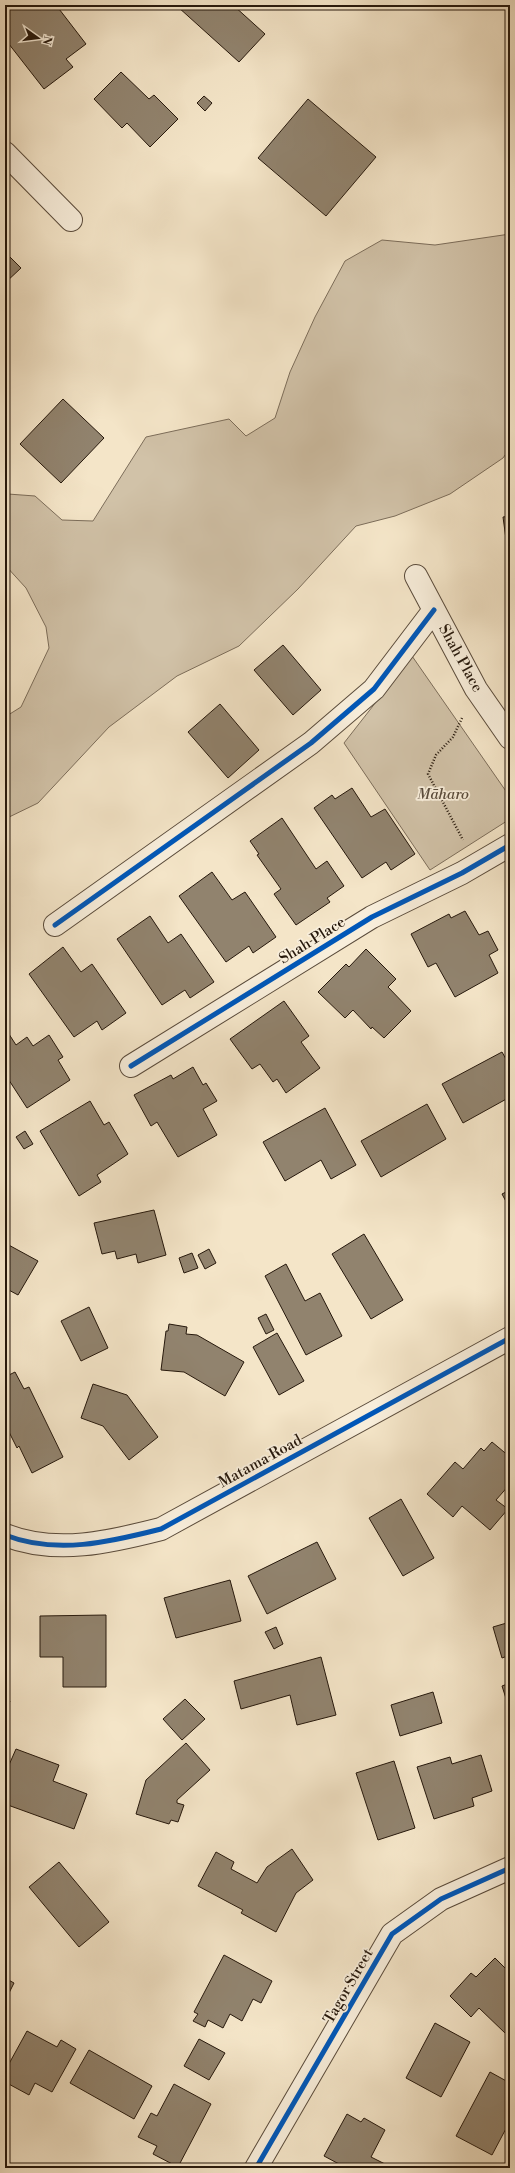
<svg xmlns="http://www.w3.org/2000/svg" width="515" height="2173" viewBox="0 0 515 2173" font-family="'Libre Bodoni',serif">
<rect width="100%" height="100%" fill="#f4e5c8"/>
<filter id="stains"><feTurbulence type="fractalNoise" baseFrequency=".005" numOctaves="4"/><feColorMatrix values="0 0 0 0 .2 0 0 0 0 .09 0 0 0 0 .02 0 0 0 .5 -.17"/></filter>
<radialGradient id="worn" r=".72"><stop offset=".6" stop-color="#630" stop-opacity="0"/><stop offset="1" stop-color="#630" stop-opacity=".3"/></radialGradient>
<path fill="#d1c2a8" stroke="#7c6d5a" d="M510,234V448L503,458L450,494L395,516L356,526L298,589L239,646L177,676L109,727L38,803L5,819V717L21,707L49,648L46,627L26,588L5,565V500L8,494L35,496L62,520L93,521L146,437L229,419L246,436L275,418L290,372L315,317L345,261L382,240L435,245Z
M412,656L510,797V819L430,870L344,743Z"/>
<path fill="#91836e" stroke="#26180c" d="M8,5H56L86,44L66,59L73,67L44,89L5,39V7Z
M180,5H233L265,34L239,62L178,7Z
M121,72L149,99L154,95L178,119L150,147L127,123L122,128L94,99Z
M204,96L212,103L205,111L197,103Z
M308,99L376,157L326,216L258,158Z
M5,252L21,268L5,283Z
M63,399L104,438L61,483L20,444Z
M510,516V554H508L503,517Z
M283,645L321,690L293,715L254,670Z
M220,704L259,750L228,778L188,732Z
M352,788L371,817L385,809L415,854L391,870L386,862L362,878L314,808L332,795L335,799Z
M282,818L316,869L327,861L344,886L327,898L330,902L296,925L274,894L281,889L257,855L259,854L250,841Z
M212,872L232,900L245,892L276,937L253,953L249,946L226,962L179,896Z
M465,911L479,935L488,931L498,950L489,955L498,973L455,997L436,963L428,967L411,934L449,914L451,918Z
M150,916L168,943L181,934L214,982L190,998L185,990L162,1005L117,939Z
M63,947L81,972L92,964L126,1013L102,1030L97,1021L74,1037L29,974Z
M366,949L396,979L388,987L411,1011L384,1038L372,1027L371,1029L353,1010L345,1018L318,992L346,964L349,967Z
M284,1001L309,1036L301,1042L320,1068L286,1093L277,1079L273,1082L260,1064L252,1069L230,1039Z
M7,1031L16,1045L27,1037L33,1046L49,1035L63,1057L58,1060L70,1080L27,1108L5,1074V1033Z
M502,1052L510,1066V1097L463,1123L442,1084Z
M193,1067L203,1085L206,1083L217,1101L203,1109L217,1135L178,1157L157,1122L151,1126L134,1095L171,1075L173,1079Z
M90,1101L104,1125L109,1122L128,1154L97,1175L101,1182L79,1196L40,1131Z
M427,1104L446,1139L381,1177L361,1141Z
M325,1108L356,1165L331,1179L321,1160L285,1181L263,1142Z
M25,1131L33,1144L24,1149L16,1137Z
M510,1190V1209L502,1194Z
M154,1210L166,1255L138,1263L136,1254L117,1259L115,1251L102,1254L94,1223Z
M364,1234L403,1300L371,1319L332,1254Z
M5,1243L38,1261L18,1295L5,1288Z
M209,1249L216,1263L205,1269L198,1255Z
M192,1253L198,1268L184,1273L179,1258Z
M286,1264L305,1301L320,1293L342,1336L306,1355L265,1276Z
M89,1307L108,1348L81,1361L61,1321Z
M266,1314L274,1330L266,1334L258,1318Z
M169,1324L187,1327L186,1334L197,1335L244,1362L225,1396L184,1372L161,1370L166,1331H168Z
M277,1333L304,1381L279,1395L253,1347Z
M15,1372L24,1389L29,1387L63,1457L32,1473L19,1446L17,1448L5,1424V1377Z
M93,1384L127,1395L158,1437L129,1460L103,1426L81,1418Z
M492,1442L510,1457V1484L496,1500L508,1509L490,1530L462,1506L453,1517L427,1494L455,1462L463,1469L481,1448L484,1451Z
M401,1499L434,1558L403,1576L369,1518Z
M317,1542L336,1579L267,1614L248,1576Z
M230,1580L241,1621L176,1638L164,1598Z
M106,1615V1687H63V1657H40V1616Z
M510,1622V1655L502,1658L493,1627Z
M276,1627L283,1644L274,1649L265,1632Z
M321,1657L336,1715L297,1725L290,1695L241,1709L234,1681Z
M510,1683V1711L502,1686Z
M433,1692L442,1723L400,1736L391,1705Z
M5,1699L10,1701L5,1712Z
M185,1699L205,1719L182,1740L163,1719Z
M186,1743L210,1770L177,1800V1803L184,1805L178,1822L171,1820L169,1824L136,1814L146,1780Z
M16,1749L59,1765L53,1781L87,1794L74,1829L5,1804V1774Z
M481,1755L492,1791L472,1798L474,1806L434,1819L417,1767L450,1757L452,1764Z
M394,1761L415,1828L378,1840L356,1773Z
M292,1849L313,1880L296,1893L276,1932L241,1913L243,1910L198,1886L216,1852L234,1862L231,1869L257,1883L267,1867Z
M59,1862L109,1922L79,1947L29,1887Z
M224,1955L272,1981L261,2003L253,1999L242,2021L230,2014L223,2028L208,2020L205,2027L193,2021L198,2014L194,2012Z
M495,1958L507,1970L510,1966V2027L505,2033L479,2008L471,2017L450,1996L471,1973L476,1977Z
M5,1978L14,1983L5,2001Z
M435,2023L470,2042L441,2097L406,2078Z
M27,2031L57,2047L61,2040L76,2049L52,2092L35,2083L29,2095L5,2082V2071Z
M199,2039L225,2053L209,2080L184,2066Z
M89,2050L152,2086L134,2119L70,2083Z
M490,2072L510,2083V2121L492,2155L456,2136Z
M174,2084L211,2104L178,2167L153,2154L157,2146L138,2137L151,2113L157,2116Z
M347,2114L361,2122L364,2118L385,2130L371,2157L387,2165L385,2168H337L339,2164L324,2156Z"/>
<g fill="none" stroke-linecap="round" stroke-linejoin="round">
<g stroke="#5a4b3b" stroke-width="24">
<path id="minor" d="M5,153L71,220
M416,576L476,689L510,738
M55,925L311,743L374,689L434,610
M131,1066L372,917L462,873L510,845
M5,1535C56,1555 110,1542 161,1529L510,1338
M256,2168L392,1934L441,1899L510,1868"/>
</g>
<path stroke="#26180c" stroke-width="2.5" stroke-dasharray="1 2" stroke-linecap="butt" d="M462,718L453,737L436,755L428,774L463,840"/>
<use href="#minor" stroke="#f8eedb" stroke-width="22"/>
<g stroke="#f8eedb" stroke-width="8">
<path id="cycleway" d="M55,925L311,743L374,689L434,610
M131,1066L372,917L462,873L510,845
M5,1535C56,1555 110,1542 161,1529L510,1338
M256,2168L392,1934L441,1899L510,1868"/>
</g>
<use href="#cycleway" stroke="#0057b8" stroke-width="5"/>
</g>
<g text-anchor="middle" stroke-width="3.5" stroke-linejoin="round" paint-order="stroke">
<g font-size="15" fill="#26180c" stroke="#f8eedb">
<text transform="translate(461 658) rotate(61)" y="5">Shah Place</text>
<text transform="translate(312 940) rotate(-32)" y="5">Shah Place</text>
<text transform="translate(260 1461) rotate(-29)" y="5">Matama Road</text>
<text transform="translate(348 1986) rotate(-60)" y="5">Tagor Street</text>
</g>
<g font-size="15" font-style="italic" fill="#594b3b" stroke="#f8eedb">
<text x="443" y="799">Māharo</text>
</g>
</g>
<rect width="515" height="2173" fill="none" stroke="#f4e5c8" stroke-width="20"/>
<rect x="6" y="6" width="503" height="2161" fill="none" stroke="#26180c" stroke-width="2"/>
<rect x="10" y="10" width="495" height="2153" fill="none" stroke="#26180c"/>
<g transform="translate(38 38) rotate(104)" stroke="#f8eedb" stroke-width="3" paint-order="stroke">
<path d="M0-3L7 15L0 10L-7 15Z" fill="#26180c"/>
<text y="-6" font-size="11" font-weight="bold" text-anchor="middle" fill="#26180c">N</text>
</g>
<rect width="100%" height="100%" filter="url(#stains)"/>
<rect width="100%" height="100%" fill="url(#worn)"/>
</svg>
